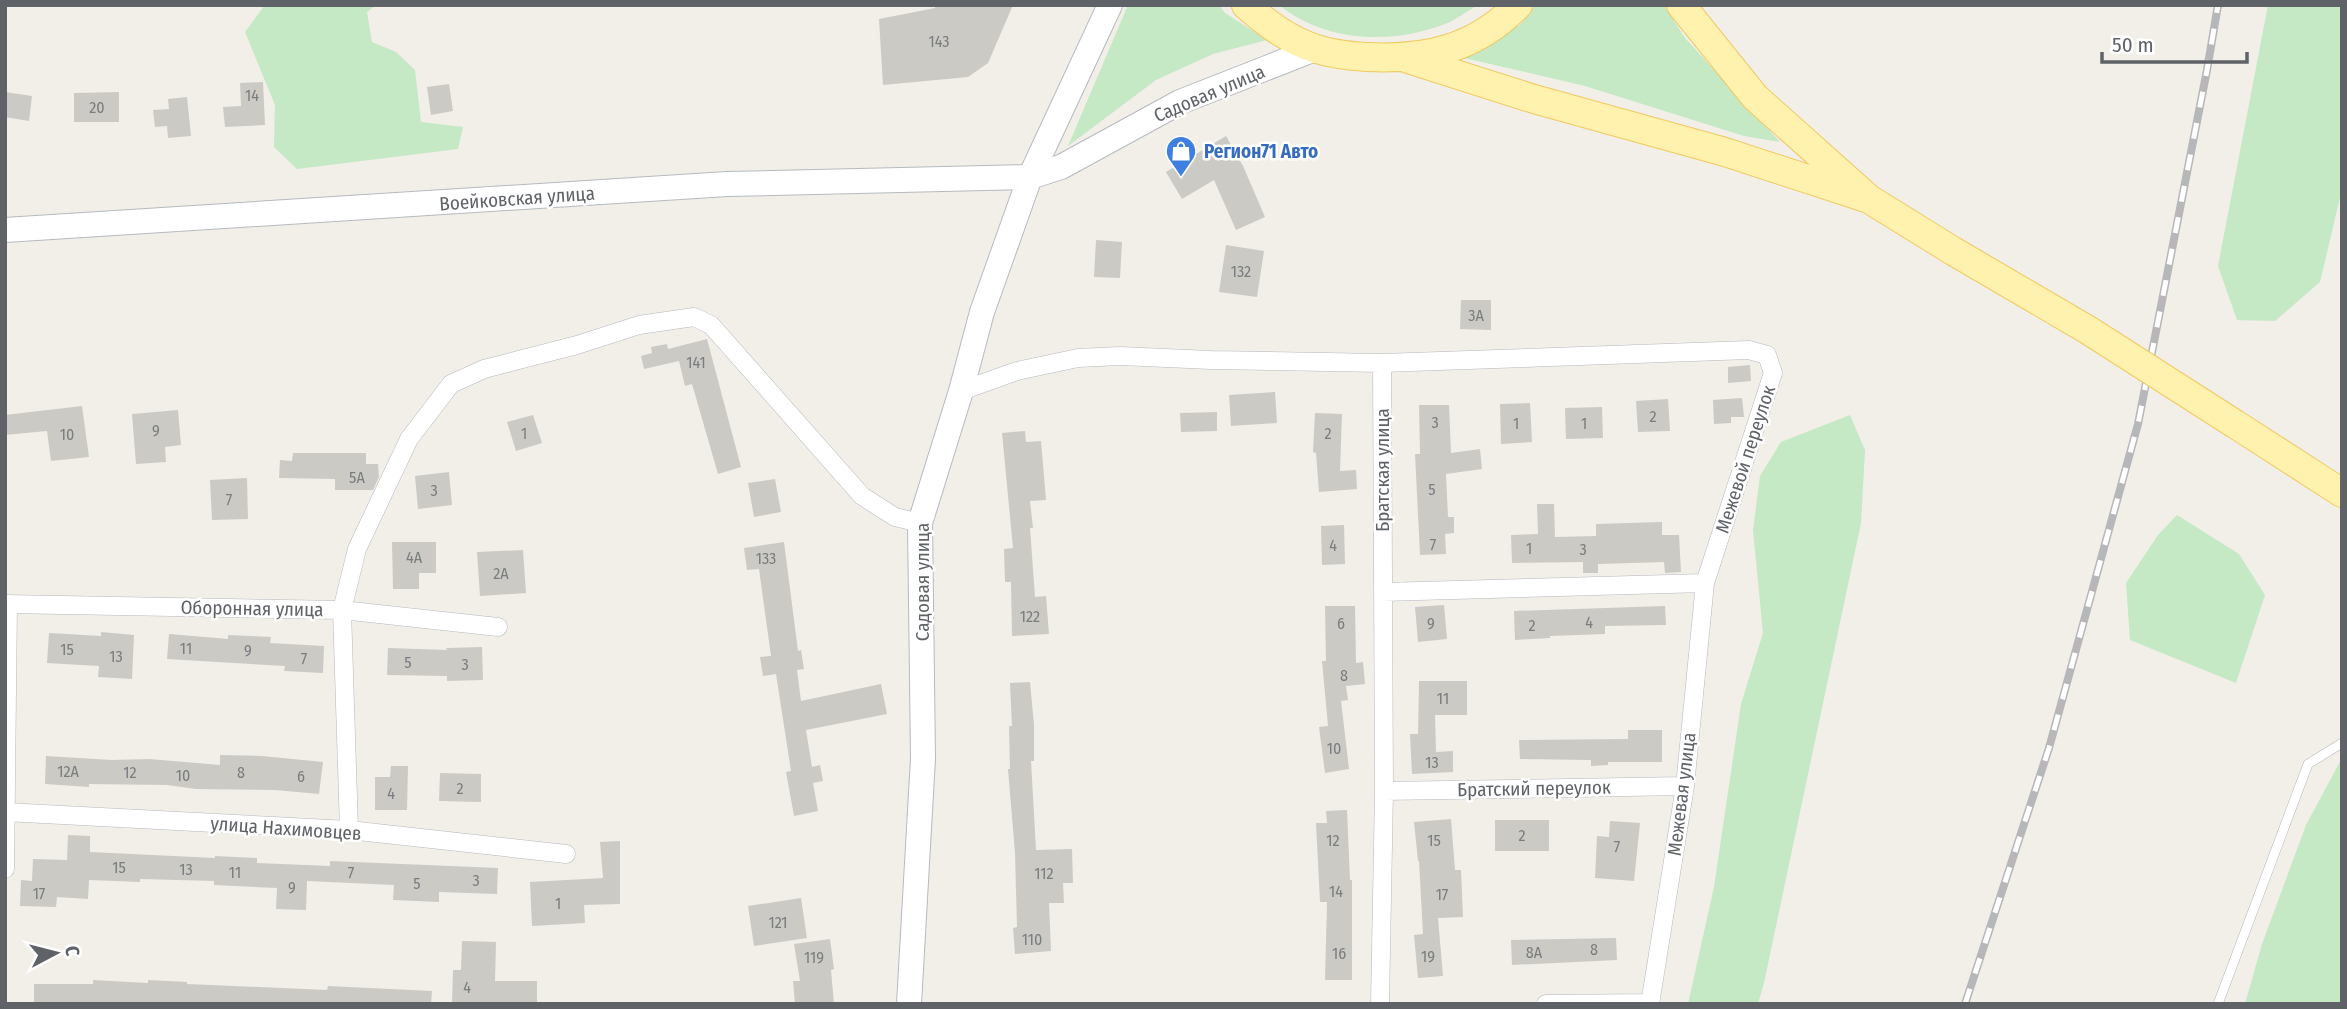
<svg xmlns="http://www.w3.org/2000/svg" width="2347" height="1009" viewBox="0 0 2347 1009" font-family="'Fira Sans Condensed',sans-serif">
<rect width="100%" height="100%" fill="#f1efe8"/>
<path fill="#c5e8c5" d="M265,5H376L367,12L372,42L396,52L415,70L421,122L463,127L458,149L297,169L274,147L275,105L245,32Z
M1128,5H1219L1225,13L1267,40L1213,54L1156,80L1068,146Z
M1279,5H1478C1467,11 1456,20 1445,24C1391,45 1325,42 1279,5Z
M1535,5H1664L1685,38L1780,142L1744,136L1585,86L1460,57L1520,25Z
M2268,5H2342V189L2320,282L2275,321L2237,320L2218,266Z
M1850,415L1865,450L1861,523L1764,983L1758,1004H1688L1714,887L1741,704L1763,633L1753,530L1760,476L1781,442Z
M2177,515L2239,554L2265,595L2236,683L2130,640L2126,583L2158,535Z
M2342,758V1004H2245L2262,944L2306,825Z"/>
<path fill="#cccac5" d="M935,5H1013L988,63L968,77L883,85L879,19L935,8Z
M263,82L265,125L225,127L223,107L241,106L240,83Z
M449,84L453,111L431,115L427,87Z
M5,92L32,96L29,121L5,117Z
M119,92V122H74V93Z
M187,97L191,136L168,138L167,126L155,127L153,110L169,109L168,99Z
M1226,136L1243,166L1265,217L1236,230L1214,180L1182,199L1166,172Z
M1096,240L1122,242L1120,278L1094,277Z
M1226,245L1264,251L1257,297L1219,292Z
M1461,300H1491V330L1460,329Z
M707,339L741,467L718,474L692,384L685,386L679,361L644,369L641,356L652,353L651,347L667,344L668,349Z
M1750,365L1751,381L1728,383V367Z
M1275,392L1277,423L1231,426L1229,395Z
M1742,398L1744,417H1731V423L1714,424L1713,400Z
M1668,399L1670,431L1638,432L1636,401Z
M1530,403L1532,442L1501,444L1500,404Z
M1419,405H1449L1451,453L1480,449L1482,469L1446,474L1448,517H1454V533L1445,534L1446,554L1420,555L1415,454H1420Z
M82,406L89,457L51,461L47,431L5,435V415Z
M1602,407L1603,438L1566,439L1565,408Z
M178,410L181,445L165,447L166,462L136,464L132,414Z
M1217,412V431L1181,432L1180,413Z
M1315,413L1342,414L1340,471L1356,470L1357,489L1319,492L1316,453L1313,452Z
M533,415L542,443L516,451L507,422Z
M1025,431L1026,442L1041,441L1046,500L1030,501L1033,528H1030L1035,597L1046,596L1049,634L1012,636L1011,582H1005L1004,549L1013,548L1002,433Z
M293,453H366V464H378L379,477L373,490H335V479L279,478L280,460L292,461Z
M449,472L452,505L418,509L415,476Z
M247,478L248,519L212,520L210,480Z
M775,479L781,512L754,517L748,483Z
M1537,504H1554L1555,537L1596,536V524L1662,522V535H1679L1681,572L1665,573L1664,562L1598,564V573H1583V562L1512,563L1511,535L1538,534Z
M1344,525L1345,564L1322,565L1321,526Z
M392,542H436V573H419V589H393Z
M784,542L798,651L801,650L804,669L797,670L801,701L881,684L887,714L806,730L812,767L820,765L823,781L813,783L818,811L794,816L786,772L791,771L776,674L763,676L760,657L771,656L759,569L747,570L744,548Z
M523,550L526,593L480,596L477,552Z
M1444,605L1447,639L1418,642L1415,607Z
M1325,606H1355L1356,663L1363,662L1365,684L1346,686L1348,700L1341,701L1349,769L1325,773L1319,727L1328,726L1322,661H1326Z
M1665,606L1666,625L1605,626V634L1550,636V638L1515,640L1514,611Z
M101,632L134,635L132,679L98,677L99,666L47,663L49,633L101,636Z
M169,634L228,639V635L271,637L270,643L324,646L323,673L284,671L285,666L167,659Z
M482,647L483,680L447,681V676L387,675L388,648L447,650L446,648Z
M1419,681H1467V715H1435L1436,752L1453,751V772L1412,774L1410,734H1418Z
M1030,682L1034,725V761H1031L1036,850L1072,849L1073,883H1063L1064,903H1049L1051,951L1015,954L1013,928L1017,927L1015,853L1008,769H1010L1009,726H1012L1010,683Z
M1628,730H1662V762H1608V765L1591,766V760L1520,759L1519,740L1628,739Z
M220,755L262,756L323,762L319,794L275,790L196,789L167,785L89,784V787L45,784L46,756L112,760L149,759L220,765Z
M391,766H408L407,810H375V777H390Z
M440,773L481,774V802L439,801Z
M1347,810L1350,880H1352V980H1325L1327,902H1320L1316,823H1327L1326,811Z
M1451,819L1455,870H1461L1463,917L1438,918L1443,976L1418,978L1414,935L1423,934L1419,861H1418L1414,822Z
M1495,820H1549V851H1495Z
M1610,821L1640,823L1634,881L1595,878L1597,836L1609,837Z
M68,835L90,836V852L215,858V856L257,858V863L330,866V861L498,868L497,894L439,892V902L393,900L394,885L307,881L306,910L276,909L277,888L214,885V881L140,879V882L89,880L88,899L57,897L56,907L20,906L21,880L32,881L33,859L67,860Z
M620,841V904L584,905L585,923L532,926L530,882L603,878L600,842Z
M801,898L807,938L754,946L748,906Z
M1616,938L1617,960L1512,965L1511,940Z
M830,939L834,969L831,970L834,1004H795L793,981H800L794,944Z
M462,941L496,942L495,981H537V1004H452L453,970H461Z
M93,980L148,983V980L187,982V984L327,990L328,986L432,991L431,1004H34V984H93Z"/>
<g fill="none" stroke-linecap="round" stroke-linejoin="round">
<g stroke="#b5b8bc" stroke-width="10">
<path id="lane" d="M2218,1004L2308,764L2342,743"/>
</g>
<g stroke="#b5b8bc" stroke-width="19">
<path id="street" d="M1382,363L1749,350L1767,355L1773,373L1705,583L1383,592
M961,391L1017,371L1078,358L1120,356L1211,360L1382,363L1384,791L1380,1004
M5,604L342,610L498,627
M1384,791L1685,786
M5,812L349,830L566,854
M349,830L342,610L357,549L409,439L451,384L484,369L577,345L639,325L694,317L711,325L862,496L895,517L920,523
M5,869L8,604
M1546,1004L1650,1003
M1650,1004L1685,786L1705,583"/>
</g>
<g stroke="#b6babf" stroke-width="26">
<path id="secondary" d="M5,230L727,184L1030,177L1061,167L1180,102L1315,49
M909,1004L923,758L920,523L961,391L982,312L1030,177L1110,5"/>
</g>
<g stroke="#f2c960" stroke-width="30">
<path id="primary" d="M1246,5C1266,23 1288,40 1314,48C1330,54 1350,56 1367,57C1426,60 1475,49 1518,5
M1681,5L1755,97L1869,199L1953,251
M1408,59L1534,99L1725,152L1869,199
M2235,424L2342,493"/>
</g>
<use href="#lane" stroke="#fff" stroke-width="9"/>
<use href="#street" stroke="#fff" stroke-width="18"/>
<use href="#secondary" stroke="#fff" stroke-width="24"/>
<use href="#primary" stroke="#fff2af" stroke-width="28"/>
<g stroke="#b6b7b8" stroke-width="8">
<path id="rail" d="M1965,1004L2049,748L2138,424L2207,70L2218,5"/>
</g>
<use href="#rail" stroke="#fff" stroke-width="5" stroke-dasharray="16" stroke-linecap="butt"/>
<g stroke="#f2c960" stroke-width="30" stroke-linecap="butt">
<path id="primary-bridge" d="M1953,251L2088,330L2235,424"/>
</g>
<use href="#primary-bridge" stroke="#fff2af" stroke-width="28"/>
</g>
<defs>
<g id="shop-pin" transform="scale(1.575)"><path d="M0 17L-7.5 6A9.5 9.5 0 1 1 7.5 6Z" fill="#3f7fe0" stroke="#fff"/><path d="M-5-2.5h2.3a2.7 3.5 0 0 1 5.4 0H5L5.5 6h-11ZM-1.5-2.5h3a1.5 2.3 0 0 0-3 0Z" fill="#fff"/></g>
</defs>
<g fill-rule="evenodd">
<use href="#shop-pin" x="1181" y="151"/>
</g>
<g text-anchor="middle" stroke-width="5" stroke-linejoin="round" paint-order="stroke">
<g font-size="16" fill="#7a7d7f">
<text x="939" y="47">143</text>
<text x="252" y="101">14</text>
<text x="97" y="113">20</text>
<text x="1241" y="277">132</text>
<text x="1476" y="321">3А</text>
<text x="696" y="368">141</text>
<text x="1653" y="422">2</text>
<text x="1435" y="428">3</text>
<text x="1516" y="429">1</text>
<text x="1584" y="429">1</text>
<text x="156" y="436">9</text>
<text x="524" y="439">1</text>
<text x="1328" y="439">2</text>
<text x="67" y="440">10</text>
<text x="357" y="483">5А</text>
<text x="1432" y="495">5</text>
<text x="434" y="496">3</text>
<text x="229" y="505">7</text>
<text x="1433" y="550">7</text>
<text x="1333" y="551">4</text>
<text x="1529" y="554">1</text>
<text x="1583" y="555">3</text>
<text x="414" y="563">4А</text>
<text x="766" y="564">133</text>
<text x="501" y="579">2А</text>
<text x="1030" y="622">122</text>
<text x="1589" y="628">4</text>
<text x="1341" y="629">6</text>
<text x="1431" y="629">9</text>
<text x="1532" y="631">2</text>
<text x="186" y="654">11</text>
<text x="67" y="655">15</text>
<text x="248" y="656">9</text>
<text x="116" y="662">13</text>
<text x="304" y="664">7</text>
<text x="408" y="668">5</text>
<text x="465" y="670">3</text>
<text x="1344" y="681">8</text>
<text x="1443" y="704">11</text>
<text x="1334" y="754">10</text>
<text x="1432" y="768">13</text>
<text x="68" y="777">12А</text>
<text x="130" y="778">12</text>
<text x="241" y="778">8</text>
<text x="183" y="781">10</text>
<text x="301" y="782">6</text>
<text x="460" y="794">2</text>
<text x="391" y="799">4</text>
<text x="1522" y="841">2</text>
<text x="1333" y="846">12</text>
<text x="1434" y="846">15</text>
<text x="1617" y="852">7</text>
<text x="119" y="873">15</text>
<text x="186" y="875">13</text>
<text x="235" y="878">11</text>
<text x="351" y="878">7</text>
<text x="1044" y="879">112</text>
<text x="476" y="886">3</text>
<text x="417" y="889">5</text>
<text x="292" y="893">9</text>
<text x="1336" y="897">14</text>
<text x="39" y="899">17</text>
<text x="1442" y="900">17</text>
<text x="558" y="909">1</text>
<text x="778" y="928">121</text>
<text x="1032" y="945">110</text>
<text x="1594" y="955">8</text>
<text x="1534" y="958">8А</text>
<text x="1339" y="959">16</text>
<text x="1428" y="962">19</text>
<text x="814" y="963">119</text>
<text x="467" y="993">4</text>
</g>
<g font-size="19" fill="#5f6368" stroke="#fff">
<text transform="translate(1209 93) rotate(-23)" y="7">Садовая улица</text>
<text transform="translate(517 198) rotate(-4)" y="7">Воейковская улица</text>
<text transform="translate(1745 459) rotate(-72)" y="7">Межевой переулок</text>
<text transform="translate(1382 470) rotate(-90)" y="7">Братская улица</text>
<text transform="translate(922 582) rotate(-90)" y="7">Садовая улица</text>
<text transform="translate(252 608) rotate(1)" y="7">Оборонная улица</text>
<text transform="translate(1534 788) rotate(-1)" y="7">Братский переулок</text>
<text transform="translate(1681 794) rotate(-83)" y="7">Межевая улица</text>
<text transform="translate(286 828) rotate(4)" y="7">улица Нахимовцев</text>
</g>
<g font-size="19" font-weight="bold" fill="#366cbe" stroke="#fff" text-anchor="start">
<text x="1204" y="158">Регион71 Авто</text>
</g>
</g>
<rect width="2347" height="1009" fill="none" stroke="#5f6368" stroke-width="14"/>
<g transform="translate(56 953) rotate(83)" stroke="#ffffff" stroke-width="5" paint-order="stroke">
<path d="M0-5L12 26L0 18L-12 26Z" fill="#5f6368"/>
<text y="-10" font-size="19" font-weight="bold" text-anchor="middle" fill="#5f6368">С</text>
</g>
<path d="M2102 52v10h145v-10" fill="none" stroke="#5f6368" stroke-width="3.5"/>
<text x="2112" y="52" font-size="21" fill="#5f6368" stroke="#ffffff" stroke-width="5" paint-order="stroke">50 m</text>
</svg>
